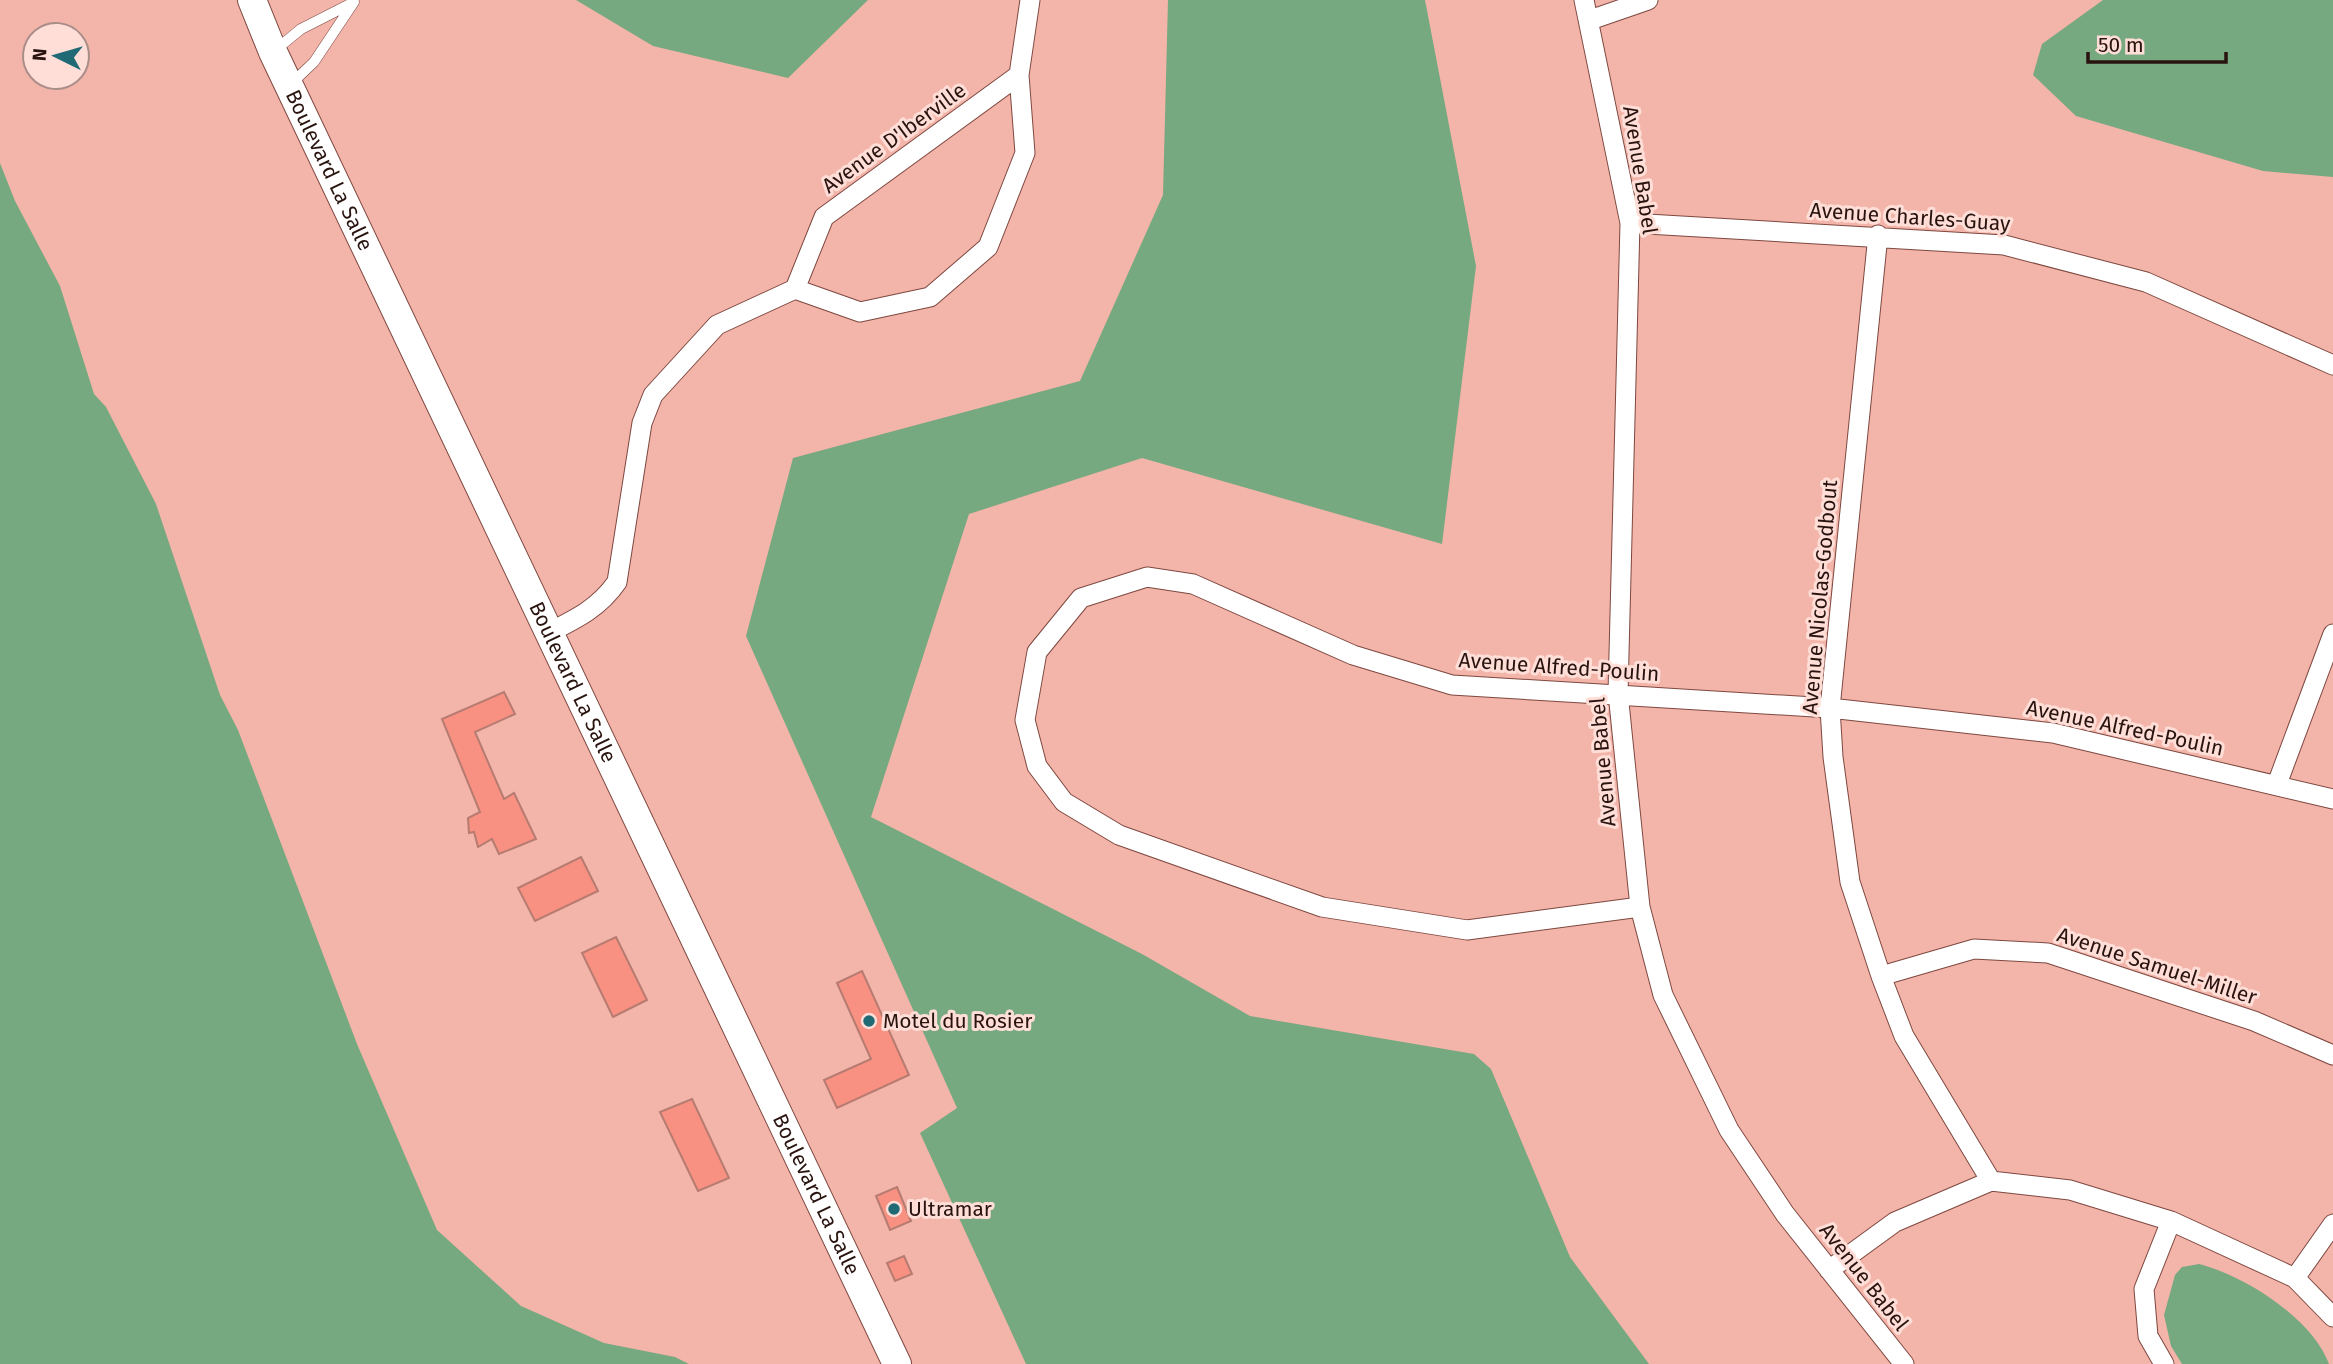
<svg xmlns="http://www.w3.org/2000/svg" width="2333" height="1364" viewBox="0 0 2333 1364" font-family="'Fira Sans',sans-serif">
<rect width="100%" height="100%" fill="#f3b4a9"/>
<path fill="#76a980" d="M576,0H868L788,78L653,46Z
M1168,0H1425L1476,266L1442,544L1142,458L969,514L871,817L1142,954L1250,1016L1474,1054L1491,1069L1570,1257L1649,1364H1026L920,1133L957,1108L746,636L793,458L1080,381L1163,195Z
M2103,0H2333V177L2263,171L2076,116L2033,75L2042,44Z
M0,163L15,201L60,286L94,394L106,407L156,504L220,695L238,730L357,1044L437,1230L521,1306L604,1343L675,1357L689,1364H0Z
M2199,1264C2245,1276 2312,1318 2329,1364H2182L2171,1346L2164,1315L2175,1275L2182,1267Z"/>
<path fill="#f89181" stroke="#b67b71" stroke-width="2" d="M504,692L515,714L475,732L504,799L514,793L536,839L499,854L492,839L478,847L474,832L469,833L468,818L480,812L442,719Z
M581,857L598,891L535,921L518,888Z
M616,937L647,1000L613,1017L582,953Z
M862,971L909,1075L837,1108L824,1080L871,1059L837,983Z
M692,1099L729,1178L698,1191L660,1112Z
M897,1187L911,1221L890,1230L876,1196Z
M904,1256L912,1274L895,1281L887,1263Z"/>
<g fill="none" stroke-linecap="round" stroke-linejoin="round">
<g stroke="#7e4840" stroke-width="11">
<path id="lane" d="M274,51L301,29L354,2
M291,84L314,62L354,2"/>
</g>
<g stroke="#7e4840" stroke-width="21">
<path id="street" d="M1584,0L1630,223L1618,693L1640,907L1663,995L1729,1130L1785,1214L1904,1364
M1590,20L1648,0
M1630,223L2004,245L2146,282L2333,365
M1878,235L1830,708L1833,757L1850,882L1881,976L1904,1036L1991,1181
M795,289L860,312L930,297L988,247L1025,153L1019,75
M548,633C576,619 599,608 617,582L642,423L653,395L717,325L795,289L824,217L1019,75L1030,0
M2277,784L2333,634
M1640,907L1467,930L1322,907L1119,835L1064,802L1037,766L1025,720L1037,652L1081,598L1147,577L1193,584L1353,655L1452,685L1830,708L2053,733L2333,799
M1881,976L1974,949L2048,953L2254,1021L2333,1055
M1829,1270L1895,1222L1991,1181L2070,1190L2171,1221L2295,1278L2333,1317
M2295,1278L2333,1224
M2164,1364L2148,1336L2144,1289L2171,1221"/>
</g>
<g stroke="#7e4840" stroke-width="30">
<g id="secondary">
<path id="s1" d="M252,0L273,52L897,1364"/>
</g>
</g>
<use href="#lane" stroke="#fff" stroke-width="10"/>
<use href="#street" stroke="#fff" stroke-width="19"/>
<use href="#secondary" stroke="#fff" stroke-width="28"/>
</g>
<g fill="#206a75" stroke="#ffded8" stroke-width="2.5">
<circle cx="869" cy="1021" r="7"/>
<circle cx="894" cy="1209" r="7"/>
</g>
<g text-anchor="middle" stroke-width="6" stroke-linejoin="round" paint-order="stroke">
<g font-size="21" fill="#29130f" stroke="#ffded8">
<text transform="translate(894 138) rotate(-36)" y="7">Avenue D'Iberville</text>
<text dy="7" stroke="none"><textPath href="#s1" startOffset="187">Boulevard La Salle</textPath></text>
<text transform="translate(1640 170) rotate(81)" y="7">Avenue Babel</text>
<text transform="translate(1910 217) rotate(4)" y="7">Avenue Charles-Guay</text>
<text transform="translate(1820 597) rotate(-85)" y="7">Avenue Nicolas-Godbout</text>
<text transform="translate(1559 667) rotate(4)" y="7">Avenue Alfred-Poulin</text>
<text dy="7" stroke="none"><textPath href="#s1" startOffset="754">Boulevard La Salle</textPath></text>
<text transform="translate(2125 728) rotate(12)" y="7">Avenue Alfred-Poulin</text>
<text transform="translate(1603 762) rotate(-95)" y="7">Avenue Babel</text>
<text transform="translate(2157 966) rotate(18)" y="7">Avenue Samuel-Miller</text>
<text dy="7" stroke="none"><textPath href="#s1" startOffset="1321">Boulevard La Salle</textPath></text>
<text transform="translate(1864 1277) rotate(52)" y="7">Avenue Babel</text>
</g>
<g font-size="21" fill="#29130f" stroke="#ffded8" text-anchor="start">
<text x="883" y="1028">Motel du Rosier</text>
<text x="908" y="1216">Ultramar</text>
</g>
</g>
<g transform="translate(56 56) rotate(275)"><circle r="33" fill="#ffded8" stroke="#a98d88" stroke-width="2"/>
<path d="M0-5L12 26L0 18L-12 26Z" fill="#206a75"/>
<text y="-10" font-size="19" font-weight="bold" text-anchor="middle" fill="#29130f">N</text>
</g>
<path d="M2088 52v10h138v-10" fill="none" stroke="#29130f" stroke-width="3.5"/>
<text x="2098" y="52" font-size="21" fill="#29130f" stroke="#ffded8" stroke-width="5" paint-order="stroke">50 m</text>
</svg>
